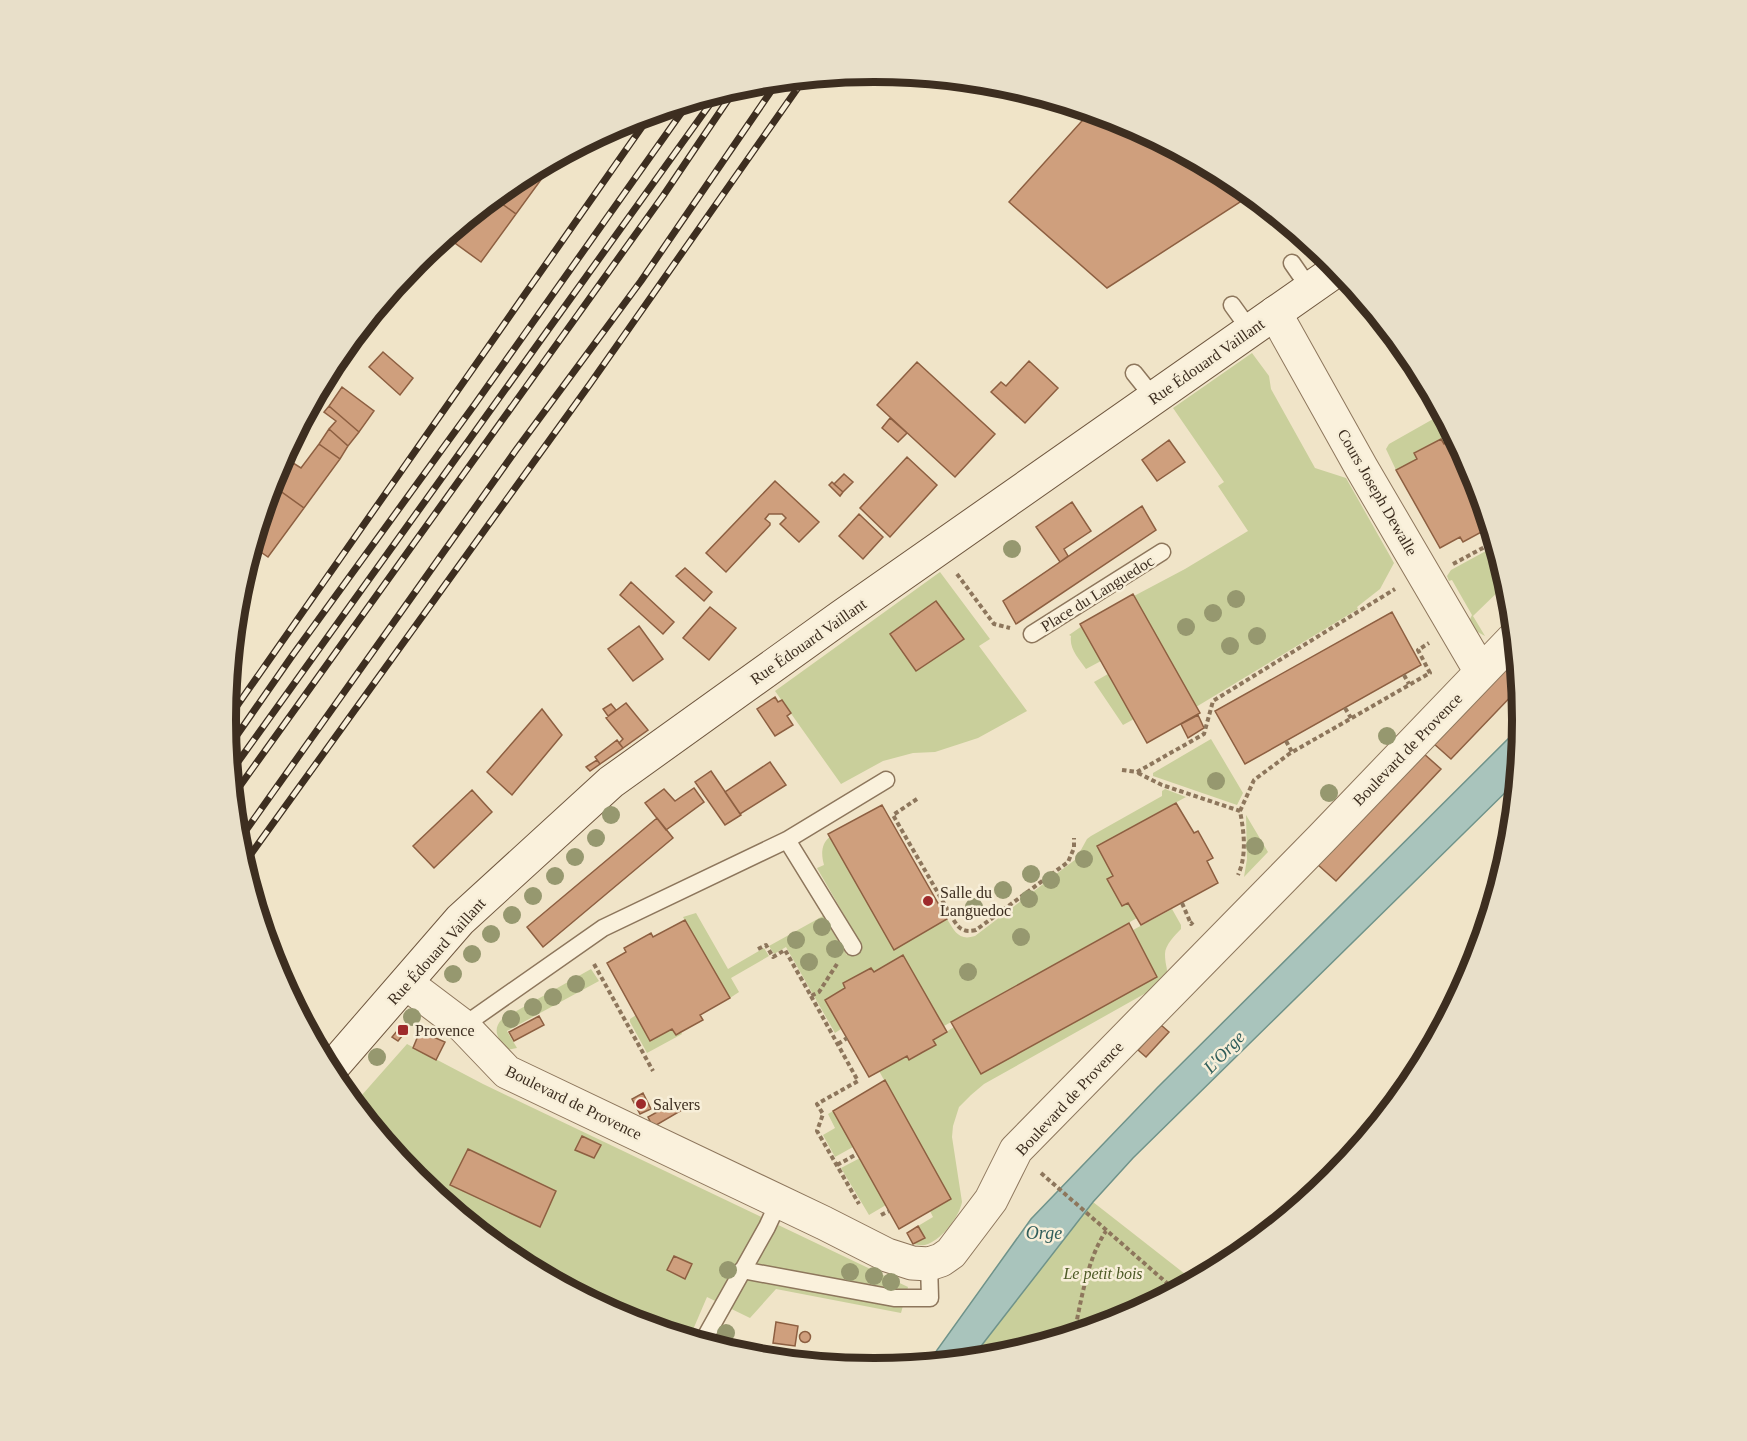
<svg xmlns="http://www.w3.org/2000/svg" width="1747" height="1441" viewBox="0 0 1747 1441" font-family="'Times New Roman',serif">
<rect width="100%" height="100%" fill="#f0e4c8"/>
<path fill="#c9cf9b" d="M1252,353L1269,376L1271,389L1315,468L1346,478L1394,563L1380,589L1357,607L1358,609L1196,707L1134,596L1185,569L1248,531L1218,486L1224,482L1173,408Z
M1442,414L1454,438L1444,444L1441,439L1415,452L1417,459L1396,470L1386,449L1389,444Z
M1495,546L1506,584L1473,616L1485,636L1474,630L1469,621L1472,615L1452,580L1449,581L1447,576L1451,570Z
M940,572L990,639L979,646L1027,711L978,738L935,752L913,753L883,761L841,784L775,691Z
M1082,626L1101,661L1086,669C1079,659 1069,649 1071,636L1069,635Z
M1108,674L1134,719L1123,725L1094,682Z
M1211,739L1243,793L1237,805L1153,776V773Z
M1165,789L1186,797L1097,846L1137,918L944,1026L903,956L874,972L871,968L844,983L845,988L825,1000L841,1029L835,1033L786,947L774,954L769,946L823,916L847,955L862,946L817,868L824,865C821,855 821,843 830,837L898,947L947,919C955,932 959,941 975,936L1076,859L1087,839L1091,836L1162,796V791Z
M1246,815L1268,852L1244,877L1247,859Z
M1172,909L1181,925V929C1175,935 1165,945 1165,954C1165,970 1171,968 1162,984L984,1084L971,1095L959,1107L953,1126L952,1137L962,1202C959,1217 943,1238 928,1244C923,1246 918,1245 913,1244L925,1238L918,1226L933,1217L930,1211L951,1199L879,1071L907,1056L910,1060L936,1045L933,1040L954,1027L981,1074L1157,977L1133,930Z
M696,913L728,969L764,948L769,956L731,978L739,992L730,998L683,917Z
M591,969L599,981L507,1031L517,1048L507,1050C499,1039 491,1031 502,1019Z
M636,1015L650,1041L672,1029L676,1035L681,1032L682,1034L647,1053L630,1022V1019Z
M407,1044L483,1084L908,1287L901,1313L776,1289L750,1318L707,1297L689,1339L625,1319L513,1260L415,1179L354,1104Z
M833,1111L853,1147L835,1157L823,1135L835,1128L828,1114Z
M860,1158L886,1205L869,1215L841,1168Z
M1093,1202L1194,1281L1121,1320L1000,1357L971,1359Z"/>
<path fill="#a9c4bc" stroke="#6f938a" stroke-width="1.5" d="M1521,726L1516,782L1133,1158L1093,1202L971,1359L927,1364L1031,1219L1157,1088Z"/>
<path fill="#cf9f7d" stroke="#8d5f41" stroke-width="1.5" d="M1090,112L1122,122L1234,181L1251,195L1107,288L1009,202Z
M547,163L551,166L516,214L494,198L514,181Z
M494,198L516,214L481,262L448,238L455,229L470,217L478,221Z
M383,352L413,378L400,395L369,367Z
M1029,361L1058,388L1025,423L991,392L1001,382L1006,386Z
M917,362L995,434L955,477L877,405Z
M342,387L374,411L359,432L329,406Z
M329,406L359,432L348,446L329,429L336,421L324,412Z
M890,418L907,433L898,442L882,428Z
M329,429L348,446L340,459L319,444Z
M1454,438L1473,473L1489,528L1463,542L1460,537L1440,548L1396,470L1417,459L1414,453L1441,439L1444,444Z
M1169,440L1185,462L1157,481L1142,460Z
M319,444L340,459L304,508L272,485L290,461L301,468Z
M907,457L937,485L890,537L860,508Z
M844,474L853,482L843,492L834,484Z
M775,481L819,522L799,542L780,524L786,518L782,514H769L765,519L770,523V525L726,572L706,553Z
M832,482L843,492L840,496L829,485Z
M272,485L304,508L268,557L252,546L257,528L265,518L261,516Z
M1072,502L1091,531L1064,549L1068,556L1060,562L1036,527Z
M1142,506L1156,530L1016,624L1003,601Z
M859,514L883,537L863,559L839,536Z
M685,568L712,592L704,601L676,576Z
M631,582L674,622L663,634L620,595Z
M1133,594L1200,713L1147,743L1080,624Z
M936,601L964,639L916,671L890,634Z
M710,607L736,628L709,660L683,638Z
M1392,612L1421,665L1245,764L1215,711Z
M639,626L663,659L633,681L608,649Z
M1516,656L1519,688L1451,759L1433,743Z
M775,697L778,702L782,700L791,713L787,716L793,725L775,736L757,709Z
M626,703L648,730L623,748L619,743L623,739L606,718Z
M611,704L616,710L608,716L603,709Z
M542,709L562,735L512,795L487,772Z
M1198,715L1204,728L1188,738L1181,724Z
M617,740L623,748L600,764L595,757Z
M1423,753L1441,769L1336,881L1317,864Z
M597,760L600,764L590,771L586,767Z
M770,762L786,785L740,814L725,792Z
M711,771L741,815L725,825L695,782Z
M694,788L704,802L666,830L645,803L664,789L675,801Z
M472,790L492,812L434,868L413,846Z
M1176,803L1194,833L1198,831L1213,858L1207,861L1218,883L1141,925L1128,903L1122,906L1107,879L1113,876L1097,846Z
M882,805L947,919L894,950L828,834Z
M657,818L673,838L543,947L527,927Z
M685,920L730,998L700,1015L703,1020L681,1032L676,1035L672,1029L650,1041L607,963L626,952L624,948L651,933L653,937Z
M1129,923L1157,977L981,1074L951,1022Z
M903,955L947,1032L933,1040L936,1045L923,1052L909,1060L907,1056L869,1077L825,1000L845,988L843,983L871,968L874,972Z
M539,1016L544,1025L514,1041L509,1032Z
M402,1025L407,1030L398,1041L392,1037Z
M1161,1025L1169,1032L1146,1057L1138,1050Z
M420,1031L445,1042L436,1060L413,1048Z
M885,1080L951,1199L899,1229L833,1111Z
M643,1093L651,1109L640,1114L632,1099Z
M677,1101L682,1110L653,1127L648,1117Z
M582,1136L601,1145L594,1158L575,1150Z
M468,1149L556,1191L540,1227L450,1185Z
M918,1226L925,1238L913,1244L907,1233Z
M674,1256L692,1264L685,1279L667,1270Z
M776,1322L798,1326L795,1346L773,1343Z
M799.5 1337a5.5 5.5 0 1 1 11 0a5.5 5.5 0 1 1-11 0Z"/>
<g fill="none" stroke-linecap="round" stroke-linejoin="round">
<g stroke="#8d765c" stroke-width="19">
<path id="lane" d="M1292,263L1310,289
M1232,305L1250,330
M1134,373L1154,398
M1032,634L1162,552
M787,840L853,947
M463,1026L603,928L787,840L886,780
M742,1270L894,1298H930L929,1264
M702,1343L767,1227L779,1201"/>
</g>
<g stroke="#8d765c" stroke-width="35">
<path id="street" d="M1275,313L1361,467L1481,672
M406,983L463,1026L507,1072L824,1223L887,1255L912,1263L929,1264L941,1260L951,1253L991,1200L1016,1150L1322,838L1514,638"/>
</g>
<g stroke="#6f573f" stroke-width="35">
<path id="secondary" d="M329,1071L460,920L611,782L841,617L1338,269"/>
</g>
<path stroke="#8d765c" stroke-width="4" stroke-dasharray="4.5 3" stroke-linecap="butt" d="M1453,564L1494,542
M957,574L994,624L1010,628
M1404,675L1409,684
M1345,708L1351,718
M1286,741L1292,752
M1122,770L1137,772L1204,734L1213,701L1395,589
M1138,773L1162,785L1240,811C1244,832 1247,855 1238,875
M917,799L893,815L953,919C959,929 964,933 976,930L1068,862L1074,848V838
M1240,811L1254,780L1289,754L1430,673L1418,650L1429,643
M1182,903L1191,924L1193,922
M758,949L766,945L773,957L785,950L811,996L819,992L837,964
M594,964L653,1071
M811,996L858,1081L817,1104L823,1114L817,1131L859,1204
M838,1044L847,1038
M837,1165L857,1154
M1041,1173L1176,1291
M881,1215L889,1211
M1074,1334C1081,1302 1087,1259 1106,1231"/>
<use href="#lane" stroke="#faf1dc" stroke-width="16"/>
<use href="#street" stroke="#faf1dc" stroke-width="33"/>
<use href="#secondary" stroke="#faf1dc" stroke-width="33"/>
<g stroke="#3d2e20" stroke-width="7">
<path id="rail" d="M225,723L651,114
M228,748L292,656L475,404L689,102
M230,773L718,93
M232,797L663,196L736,88
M237,843L516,450L641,281L778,81
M243,865L590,384L804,79"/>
</g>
<use href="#rail" stroke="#f7eed8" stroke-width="4.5" stroke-dasharray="14" stroke-linecap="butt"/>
</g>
<g fill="#96986f">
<circle cx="1012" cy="549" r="9"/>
<circle cx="1236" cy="599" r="9"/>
<circle cx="1213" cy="613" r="9"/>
<circle cx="1186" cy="627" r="9"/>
<circle cx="1257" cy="636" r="9"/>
<circle cx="1230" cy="646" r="9"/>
<circle cx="1387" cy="736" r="9"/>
<circle cx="1216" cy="781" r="9"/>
<circle cx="1329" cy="793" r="9"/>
<circle cx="611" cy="815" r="9"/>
<circle cx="596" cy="838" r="9"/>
<circle cx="1255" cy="846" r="9"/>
<circle cx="575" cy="857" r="9"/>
<circle cx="1084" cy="859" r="9"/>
<circle cx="1031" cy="874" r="9"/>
<circle cx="555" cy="876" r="9"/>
<circle cx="1051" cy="880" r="9"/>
<circle cx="1003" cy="890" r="9"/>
<circle cx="533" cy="896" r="9"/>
<circle cx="1029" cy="899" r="9"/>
<circle cx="974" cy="907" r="9"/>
<circle cx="512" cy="915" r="9"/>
<circle cx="822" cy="927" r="9"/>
<circle cx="491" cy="934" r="9"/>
<circle cx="1021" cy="937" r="9"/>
<circle cx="796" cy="940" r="9"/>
<circle cx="835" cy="949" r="9"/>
<circle cx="472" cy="954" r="9"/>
<circle cx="809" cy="962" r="9"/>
<circle cx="968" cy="972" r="9"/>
<circle cx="453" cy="974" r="9"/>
<circle cx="576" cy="984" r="9"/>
<circle cx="553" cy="997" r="9"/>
<circle cx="533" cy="1007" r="9"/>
<circle cx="412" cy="1017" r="9"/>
<circle cx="511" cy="1019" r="9"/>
<circle cx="377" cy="1057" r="9"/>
<circle cx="728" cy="1270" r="9"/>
<circle cx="850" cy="1272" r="9"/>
<circle cx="874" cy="1276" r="9"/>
<circle cx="891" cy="1282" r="9"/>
<circle cx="726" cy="1333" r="9"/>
</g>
<g fill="#9e2a2b" stroke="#f7eed8" stroke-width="2">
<circle cx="928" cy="901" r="6"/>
<rect x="397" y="1024" width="12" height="12" rx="3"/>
<circle cx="641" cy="1104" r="6"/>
</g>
<g text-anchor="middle" stroke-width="5" stroke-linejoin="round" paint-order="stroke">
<g font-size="16" fill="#3d2e20" stroke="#f7eed8">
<text transform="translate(1206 361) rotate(-35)" y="6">Rue Édouard Vaillant</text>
<text transform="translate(1378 492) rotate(60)" y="6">Cours Joseph Dewalle</text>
<text transform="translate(1097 593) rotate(-32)" y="6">Place du Languedoc</text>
<text transform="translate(808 641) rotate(-35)" y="6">Rue Édouard Vaillant</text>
<text transform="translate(1407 749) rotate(-46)" y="6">Boulevard de Provence</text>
<text transform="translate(436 951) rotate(-48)" y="6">Rue Édouard Vaillant</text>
<text transform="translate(1069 1098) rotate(-47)" y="6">Boulevard de Provence</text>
<text transform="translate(574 1102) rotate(26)" y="6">Boulevard de Provence</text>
</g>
<g font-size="16" fill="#3d2e20" stroke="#f7eed8" text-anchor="start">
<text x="940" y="898">Salle du<tspan x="940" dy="18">Languedoc</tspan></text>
<text x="415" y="1036">Provence</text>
<text x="653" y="1110">Salvers</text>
</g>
<g font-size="16" font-style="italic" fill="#4d5a26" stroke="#f7eed8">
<text x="1103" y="1279">Le petit bois</text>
</g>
<g font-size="18" font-style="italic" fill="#2f5d5a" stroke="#f7eed8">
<text transform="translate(1224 1052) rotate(-46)" y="6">L'Orge</text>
<text x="1044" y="1239">Orge</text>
</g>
</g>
<path d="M0 0H1747V1441H0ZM236 720a638 638 0 1 1 1276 0a638 638 0 1 1-1276 0Z" fill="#e8dfc9" fill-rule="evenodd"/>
<path fill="none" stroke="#3d2e20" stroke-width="8" d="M236 720a638 638 0 1 1 1276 0a638 638 0 1 1-1276 0Z"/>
</svg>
